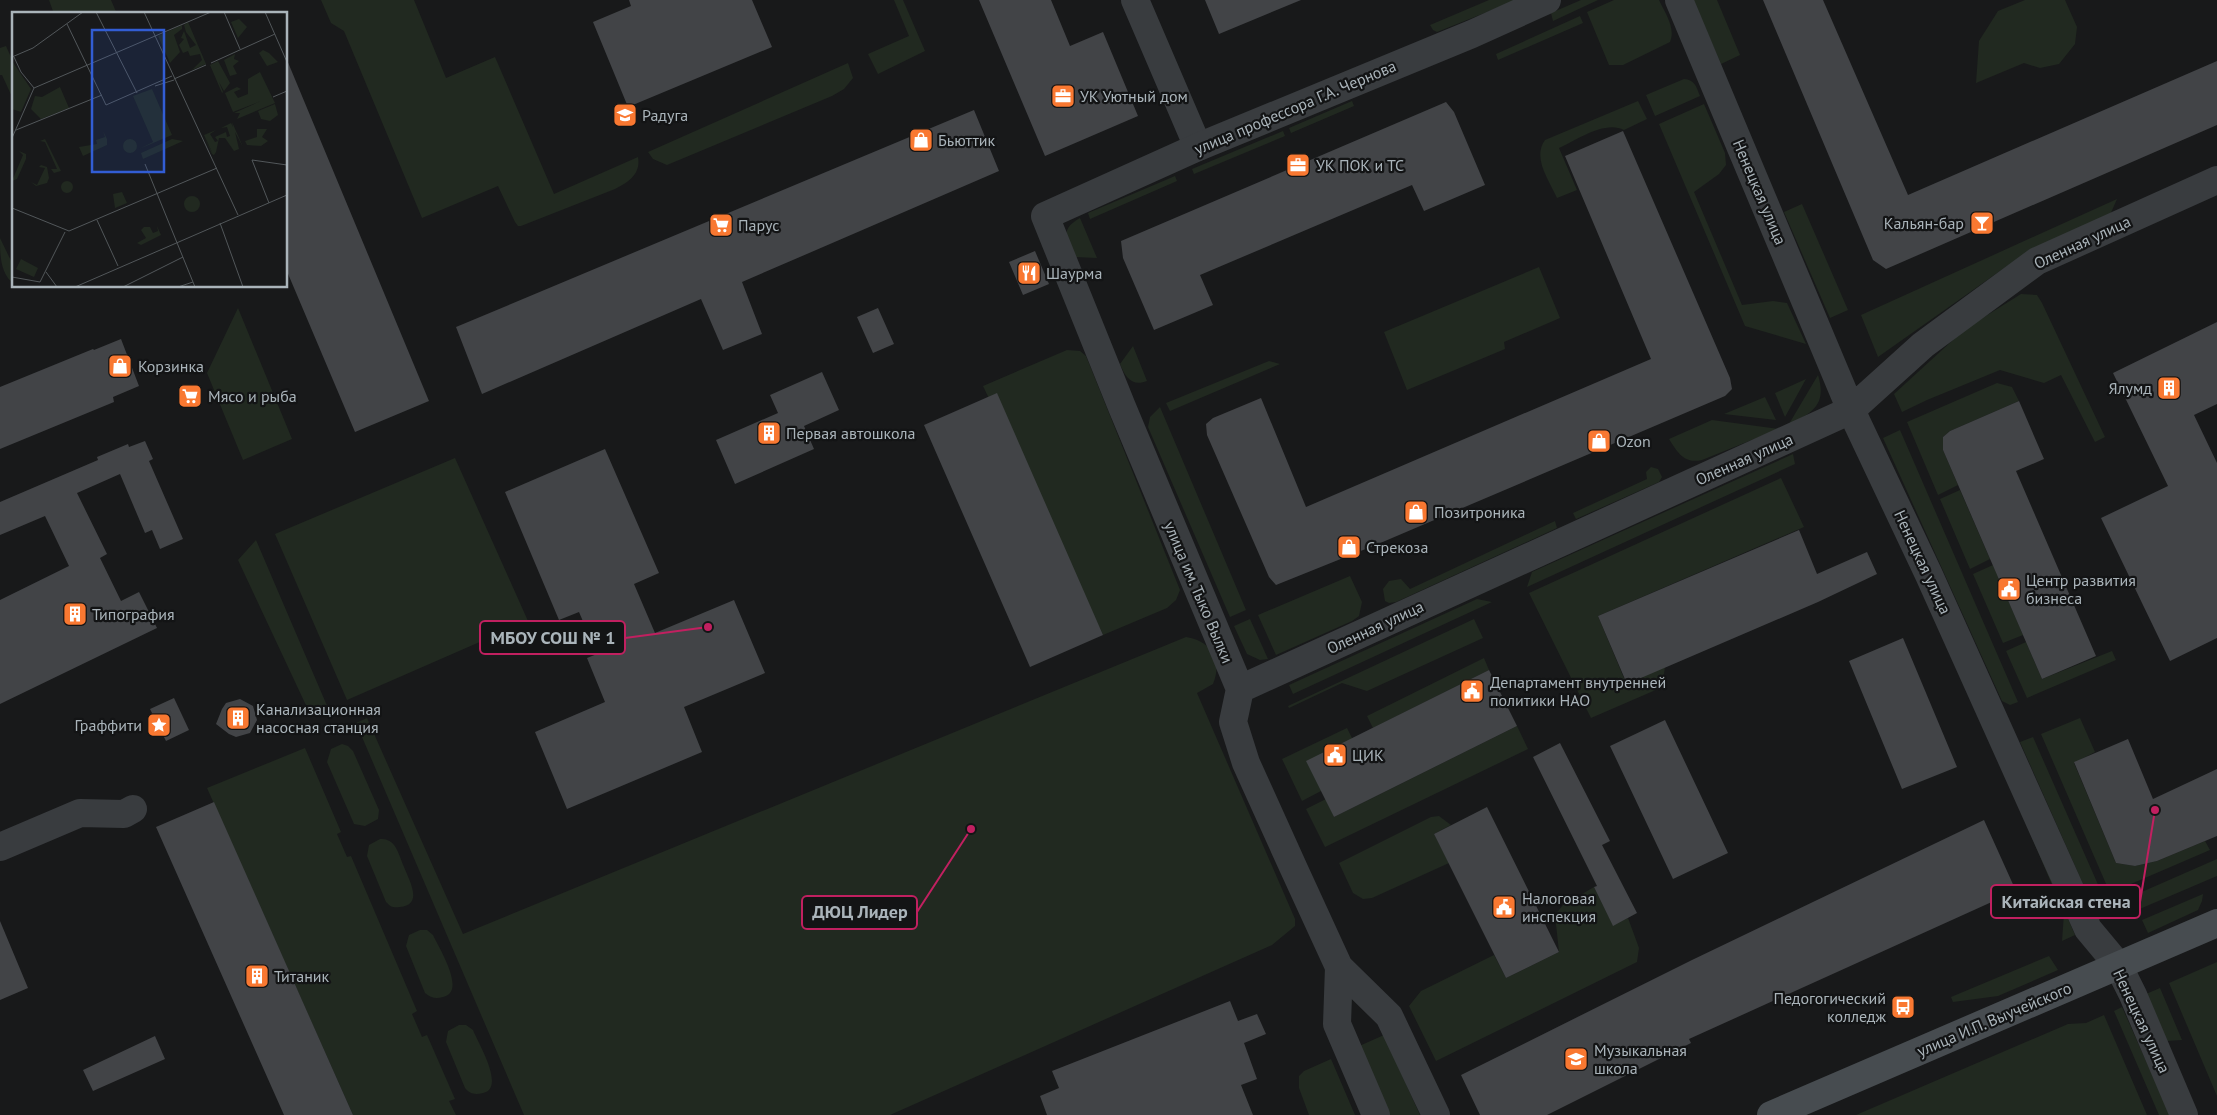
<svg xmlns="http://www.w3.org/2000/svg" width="2217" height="1115" viewBox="0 0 2217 1115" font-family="'PT Sans',sans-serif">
<rect width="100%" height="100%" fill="#18191a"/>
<path fill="#212920" d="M49,0H111L117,14H54Z
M321,0H414L446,78L495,57L554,194L638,157C641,174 629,182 615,189L521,226H518L515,222L498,186L422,218L344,31L331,23Z
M894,0H903L925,51L878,74L868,54L909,36Z
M1489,0H1517L1437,32L1433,30L1430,25Z
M1581,0H1598L1553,21L1551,13Z
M1614,0H1659C1665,13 1676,28 1670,42L1623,65H1609L1587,12Z
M1693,0H1717L1740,55L1721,64Z
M2025,0H2065L2077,27L2075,44L2059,64L2040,68L2024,63L1976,83L1979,41L1998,11Z
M1580,16L1583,23L1498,60L1496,54Z
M6,46L14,64L13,99L2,75H0V48Z
M848,63L853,78L844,89L832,96L667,165L653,159L648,152Z
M1684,79C1695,80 1696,86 1700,96L1655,116L1646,95Z
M1352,101L1354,106L1291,133L1289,128Z
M1638,101L1647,119L1624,130C1605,120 1577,140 1559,148L1577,190L1557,198C1549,180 1532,158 1545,140Z
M1704,104L1725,153L1726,165L1719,174L1694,192L1742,305L1773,301L1787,303L1806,344L1745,326L1659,124Z
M1283,131L1285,136L1194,174L1192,169Z
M1175,176L1177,181L1090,219L1088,213Z
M2117,199L2110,215L2030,252L2007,266L1878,357L1861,315Z
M1802,204L1848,310L1830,318L1784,212Z
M1080,218L1097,258L1075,257C1067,238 1059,230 1080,218Z
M0,238L14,267V284C0,274 0,254 0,238Z
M1539,267L1560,318L1504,342L1505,349L1407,390L1384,332Z
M2021,294L2037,295L2042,303L2105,437L2095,442L2061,375L2044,383L2000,370L1927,400L1902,412L1894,394L1965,329Z
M238,308L292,439L243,460L207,373Z
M1133,346L1147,381C1132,387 1125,377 1120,364Z
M1067,350L1080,351L1086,356L1180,590L1176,600L1167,608L1103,635L983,386Z
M1269,361L1280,364L1170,411L1166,403Z
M1818,375C1827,404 1813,413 1789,424Z
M1806,379L1785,417L1775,393Z
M1997,383L2012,387L2019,401L1950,431L1943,437V450L1958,485L1938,495L1907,422Z
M1765,397L1776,420L1724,414Z
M1160,407L1246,610L1230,617L1148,427L1150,417Z
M1712,420L1779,429L1702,460C1684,464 1678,453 1669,439Z
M1900,430L2018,702L2010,705L2002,701L1883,438Z
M1793,454L1795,464L1527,587L1532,572Z
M455,458L528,621L347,700L275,534Z
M1651,467L1658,469L1662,477L1659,482L1576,519L1573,513L1647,479L1646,472Z
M1781,478L1804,527L1598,616L1626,683L1665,667L1663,681L1658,689L1591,718L1529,593Z
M1960,490L1990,559L1970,569L1940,499Z
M1555,521L1557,528L1396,602L1389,603L1385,601L1383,589L1389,581L1401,579L1410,589Z
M256,540L328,708L311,716L238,560Z
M1993,565L2023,635L2003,643L1973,574Z
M1350,576L1362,602L1359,616L1352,621L1276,655L1258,615Z
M1477,599L1492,602L1293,694L1289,685Z
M1250,619L1268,659L1260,660L1247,654L1234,626Z
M1474,619L1483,638L1367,691L1342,683L1289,708L1288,706Z
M1186,637C1211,641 1223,660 1213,684L1197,693L1295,919V926L1272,945L890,1115H524L356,723L367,718L463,934Z
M2026,642L2042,679L2112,651L2116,660L2027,698L2006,651Z
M1484,658L1489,670L1373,728L1367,716Z
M2080,718L2095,752L2074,763L2116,863L2135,866L2157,861L2205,841L2210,850L2110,893L2041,734Z
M1517,726L1528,749L1325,847L1306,809L1326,799L1334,817Z
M1347,728L1352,738L1321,791L1302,801L1282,759Z
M2033,737L2111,914L2099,920L2020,742Z
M342,744L348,746L353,751L379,810L378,819L365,826L354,824L327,762L331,749Z
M305,748L341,832L337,834L347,857L351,856L417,1011L412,1014L422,1037L427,1035L455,1099L449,1101L456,1115H353L207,788Z
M2004,772L2075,935L2062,941L2064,913Z
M1439,816L1451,825L1434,834L1449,863L1372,898L1363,899L1353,893L1339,863L1431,817Z
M380,839C386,839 390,840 394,845C398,850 401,860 404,867C409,880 424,905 400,907C393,908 391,907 386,902L367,856L369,845Z
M2217,859V876L2135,911L2128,898Z
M1594,887L1613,925L1628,918L1639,948L1637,962L1436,1061L1409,1006L1421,991L1494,955L1506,978L1559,952L1555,915L1563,905Z
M2203,894L2202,901L2198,910L2148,933L2142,920Z
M420,930H427L433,935C439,948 467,992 443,997C436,999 431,998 425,993L406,946L409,935Z
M2049,956L2058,970L1998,996L1953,1002L1951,997Z
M2217,962V1096L2169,983Z
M2160,988L2182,1040L2166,1041L2146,994Z
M2122,1007L2170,1115H2159L2114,1011Z
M2104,1015L2147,1115H1856L2068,1024L2086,1023Z
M459,1025H466L473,1030C478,1043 506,1088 483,1093C475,1095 470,1094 465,1088L446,1042L448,1031Z
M1384,1035L1420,1115H1389L1357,1047Z
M1331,1059L1355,1115H1309L1299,1088V1076L1304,1071Z"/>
<path fill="#424447" d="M629,0H752L772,47L628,107L593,22L631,6Z
M979,0H1051L1070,46L1103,32L1138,116L1045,156Z
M1205,0H1301L1219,34Z
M1763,0H1823L1908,195L2217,61V125L1886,269L1873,260Z
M287,60L429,401L355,432L286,269Z
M1446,102L1454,112L1485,185L1424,211L1412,185L1200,275L1213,305L1154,330L1123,258L1121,241Z
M974,110L999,171L742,282L762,334L723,350L701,299L482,394L456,327Z
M1623,131L1730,378L1732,389L1725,396L1378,544L1276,585L1269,577L1207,435L1206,424L1213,418L1261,398L1306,507L1651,359L1565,156Z
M1035,251L1049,284L1023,295L1009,262Z
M878,308L894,344L873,353L857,317Z
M2217,322V404L2194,415L2217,463V638L2170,661L2101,518L2168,486L2113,373Z
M121,339L139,386L113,397L114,402L0,449V387L93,349L94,350Z
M822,372L839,410L804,426L814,449L735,484L716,440L778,413L770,395Z
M997,393L1103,635L1030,667L924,425Z
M2019,401L2044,459L2016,471L2096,656L2042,679L1943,450V437L1950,431Z
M145,441L153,459L149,461L183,539L160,549L152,530L145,533L120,474L77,493L107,554L100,558L121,601L139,592L157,628L0,704V600L69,566L45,516L0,535V502L98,460L97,457L128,444L129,447Z
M605,449L659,573L634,584L655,633L734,600L765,673L684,707L702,752L567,809L535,732L605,702L587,658L597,654L579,612L559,620L505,492Z
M1799,530L1817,574L1867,552L1877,574L1818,602L1627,684L1598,616Z
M1903,638L1957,767L1902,789L1849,661Z
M1489,670L1517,726L1334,817L1306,761Z
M174,698L189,730L166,741L150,709Z
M240,699L253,706L257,720L250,733L236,737L229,734L216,724L222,709L226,703Z
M1665,720L1728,853L1673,879L1610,746Z
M2128,739L2153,799L2217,769V836L2157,861L2135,866L2116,863L2074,762Z
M1560,743L1610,841L1602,845L1637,913L1613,926L1594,887L1597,886L1533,757Z
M214,802L230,838L353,1115H284L156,827Z
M1487,807L1559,952L1506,978L1434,834Z
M1984,820L2016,891L1689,1039L1691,1043L1547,1115H1480L1461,1075L1692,960Z
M0,921L28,988L0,1000Z
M1230,1001L1238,1021L1257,1014L1266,1034L1244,1043L1257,1079L1241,1085L1253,1115H1047L1040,1096L1059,1088L1052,1071Z
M155,1036L165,1059L93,1091L83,1070Z"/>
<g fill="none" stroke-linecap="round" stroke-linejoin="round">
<path stroke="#393c3f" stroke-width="28" d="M1135,0L1198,147
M0,847L80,813L124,814L133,809"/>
<path stroke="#393c3f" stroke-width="28" d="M1679,0L1851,410L1929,575L2088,929L2118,965L2133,995L2184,1115
M1240,689L1851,410L1923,345L2037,261L2217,180
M1339,967L1337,1024L1376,1115
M1436,1115L1389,1016L1339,967L1294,869L1246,763L1233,722L1240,689L1122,407L1045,216L1198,147L1472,34L1547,0"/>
<path stroke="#474c50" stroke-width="28" d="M1771,1115L2217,923"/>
</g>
<defs>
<g id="office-square" transform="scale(1.25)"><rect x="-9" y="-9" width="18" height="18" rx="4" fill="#f97831" stroke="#131415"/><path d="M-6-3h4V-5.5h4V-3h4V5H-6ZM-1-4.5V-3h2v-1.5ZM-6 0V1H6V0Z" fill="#fff"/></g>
<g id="school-square" transform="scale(1.25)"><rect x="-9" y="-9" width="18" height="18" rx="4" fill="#f97831" stroke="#131415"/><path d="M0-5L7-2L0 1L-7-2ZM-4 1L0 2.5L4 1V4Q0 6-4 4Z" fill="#fff"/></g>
<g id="shop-square" transform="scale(1.25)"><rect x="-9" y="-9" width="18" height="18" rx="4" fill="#f97831" stroke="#131415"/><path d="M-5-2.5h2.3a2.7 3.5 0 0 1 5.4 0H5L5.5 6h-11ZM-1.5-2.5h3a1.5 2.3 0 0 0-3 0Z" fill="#fff"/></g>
<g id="bar-square" transform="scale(1.25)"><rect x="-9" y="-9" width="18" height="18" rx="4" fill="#f97831" stroke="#131415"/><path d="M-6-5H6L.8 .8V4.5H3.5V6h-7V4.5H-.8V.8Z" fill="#fff"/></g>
<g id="supermarket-square" transform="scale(1.25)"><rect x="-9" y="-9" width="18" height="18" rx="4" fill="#f97831" stroke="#131415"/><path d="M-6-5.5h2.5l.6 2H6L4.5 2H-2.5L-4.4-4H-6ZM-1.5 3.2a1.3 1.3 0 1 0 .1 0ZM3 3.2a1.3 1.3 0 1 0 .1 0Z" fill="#fff"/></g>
<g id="restaurant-square" transform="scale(1.25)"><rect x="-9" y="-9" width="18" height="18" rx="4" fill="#f97831" stroke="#131415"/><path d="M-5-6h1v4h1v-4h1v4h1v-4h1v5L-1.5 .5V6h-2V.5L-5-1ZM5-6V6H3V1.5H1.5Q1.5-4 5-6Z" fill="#fff"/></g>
<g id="building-square" transform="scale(1.25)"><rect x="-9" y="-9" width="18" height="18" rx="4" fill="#f97831" stroke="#131415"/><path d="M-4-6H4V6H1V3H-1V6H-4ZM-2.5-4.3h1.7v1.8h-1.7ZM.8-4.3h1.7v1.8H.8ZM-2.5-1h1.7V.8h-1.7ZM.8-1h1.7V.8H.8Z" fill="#fff"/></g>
<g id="civic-square" transform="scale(1.25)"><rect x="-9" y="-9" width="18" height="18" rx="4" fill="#f97831" stroke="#131415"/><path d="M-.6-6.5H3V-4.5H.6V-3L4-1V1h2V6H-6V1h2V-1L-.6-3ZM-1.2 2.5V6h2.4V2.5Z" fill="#fff"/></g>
<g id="sight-square" transform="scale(1.25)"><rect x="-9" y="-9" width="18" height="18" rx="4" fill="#f97831" stroke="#131415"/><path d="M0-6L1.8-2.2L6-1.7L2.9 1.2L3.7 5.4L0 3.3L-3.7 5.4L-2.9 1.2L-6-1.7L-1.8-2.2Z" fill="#fff"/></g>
<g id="bus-square" transform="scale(1.25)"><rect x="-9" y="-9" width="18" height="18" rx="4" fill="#f97831" stroke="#131415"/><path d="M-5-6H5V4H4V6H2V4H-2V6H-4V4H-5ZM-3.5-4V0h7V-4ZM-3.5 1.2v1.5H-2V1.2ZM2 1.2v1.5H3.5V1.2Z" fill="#fff"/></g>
</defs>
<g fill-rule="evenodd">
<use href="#office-square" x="1063" y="96"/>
<use href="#school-square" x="625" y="115"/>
<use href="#shop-square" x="921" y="140"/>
<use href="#office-square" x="1298" y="165"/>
<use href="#bar-square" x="1982" y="223"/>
<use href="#supermarket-square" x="721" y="225"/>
<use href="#restaurant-square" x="1029" y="273"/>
<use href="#shop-square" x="120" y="366"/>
<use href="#building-square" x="2169" y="388"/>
<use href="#supermarket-square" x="190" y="396"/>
<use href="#building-square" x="769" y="433"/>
<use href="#shop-square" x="1599" y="441"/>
<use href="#shop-square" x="1416" y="512"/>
<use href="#shop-square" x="1349" y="547"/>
<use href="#civic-square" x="2009" y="589"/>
<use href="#building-square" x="75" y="614"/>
<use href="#civic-square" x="1472" y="691"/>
<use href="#building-square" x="238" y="718"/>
<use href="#sight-square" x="159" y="725"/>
<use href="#civic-square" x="1335" y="755"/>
<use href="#civic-square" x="1504" y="907"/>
<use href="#building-square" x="257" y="976"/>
<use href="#bus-square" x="1903" y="1007"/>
<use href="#school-square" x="1576" y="1059"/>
</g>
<g text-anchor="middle" stroke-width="4.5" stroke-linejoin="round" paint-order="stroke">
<g font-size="16" fill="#aab4ba" stroke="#131415" text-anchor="start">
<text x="1080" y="102">УК Уютный дом</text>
<text x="642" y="121">Радуга</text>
<text x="938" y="146">Бьюттик</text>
<text x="1316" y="171">УК ПОК и ТС</text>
<text x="1964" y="229" text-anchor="end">Кальян-бар</text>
<text x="738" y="231">Парус</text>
<text x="1046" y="279">Шаурма</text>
<text x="138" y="372">Корзинка</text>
<text x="2152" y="394" text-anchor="end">Ялумд</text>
<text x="208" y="402">Мясо и рыба</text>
<text x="786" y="439">Первая автошкола</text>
<text x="1616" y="447">Ozon</text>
<text x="1434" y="518">Позитроника</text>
<text x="1366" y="553">Стрекоза</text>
<text x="2026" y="586">Центр развития<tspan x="2026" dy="18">бизнеса</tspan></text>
<text x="92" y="620">Типография</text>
<text x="1490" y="688">Департамент внутренней<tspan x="1490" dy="18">политики НАО</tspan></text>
<text x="256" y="715">Канализационная<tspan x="256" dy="18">насосная станция</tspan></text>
<text x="142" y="731" text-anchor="end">Граффити</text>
<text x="1352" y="761">ЦИК</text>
<text x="1522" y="904">Налоговая<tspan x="1522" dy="18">инспекция</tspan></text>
<text x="274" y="982">Титаник</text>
<text x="1886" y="1004" text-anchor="end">Педогогический<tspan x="1886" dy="18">колледж</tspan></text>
<text x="1594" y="1056">Музыкальная<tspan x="1594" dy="18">школа</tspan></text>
</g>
<g font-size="16" fill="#aab4ba" stroke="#131415">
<text transform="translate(1295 107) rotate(-23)" y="6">улица профессора Г.А. Чернова</text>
<text transform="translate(1760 192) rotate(67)" y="6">Ненецкая улица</text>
<text transform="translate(2082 242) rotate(-25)" y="6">Оленная улица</text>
<text transform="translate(1744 459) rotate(-24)" y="6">Оленная улица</text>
<text transform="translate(1923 562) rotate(65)" y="6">Ненецкая улица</text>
<text transform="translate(1199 592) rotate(67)" y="6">улица им. Тыко Вылки</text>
<text transform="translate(1375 627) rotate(-25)" y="6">Оленная улица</text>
<text transform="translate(1994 1019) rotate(-23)" y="6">улица И.П. Выучейского</text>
<text transform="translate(2142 1021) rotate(65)" y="6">Ненецкая улица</text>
</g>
</g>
<g transform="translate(12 12)">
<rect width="275" height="275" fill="#18191a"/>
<path d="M227,7L235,15L226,26L219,10ZM176,10L194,52L180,58L190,48L188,42L178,44L176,39L171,41L167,33L172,27L169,26L172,19L178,36L184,33L174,20L172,13ZM170,13V17L162,23L168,40L158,51L146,24ZM251,38L257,41L266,50L255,54L247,41ZM223,42L222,47L227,49L221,54L225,62L218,64L212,48ZM0,49L19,77L9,100L0,97ZM206,49L218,71L212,79L207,70L211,80L210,81L198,53ZM248,60L263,91L225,107L228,101H222L249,89L221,100L213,81L225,75L229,77L222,80L226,86L236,82V67ZM48,75L57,96L29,107L19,97L23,84L30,85ZM140,77L160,123L127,137L141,130L121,84ZM263,92L266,103L258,109L249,107L246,99ZM220,110L231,135L223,120L227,137L222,139L213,126H207L204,140L202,143L200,142L191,123L201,142L192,123L204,118L198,122L203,130L206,129L203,125L214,120L215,125L218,124L215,115L209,116L219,111L221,115ZM245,117H255L250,125L256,129L249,134L235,133L233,129L245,125ZM91,119L95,127V133L71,144L67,135L85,132L84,128L93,125ZM33,127L49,159L42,161L39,157H45L33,130L28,129ZM160,127L171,129L131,147L129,141ZM111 134a7 7 0 1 1 14 0a7 7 0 1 1-14 0ZM7,139L14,142V147L5,167L0,169L11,143ZM29,153L35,155L37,166L35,171L24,174L19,170L25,173L33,156L27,155ZM49 175a6 6 0 1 1 12 0a6 6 0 1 1-12 0ZM110,180L115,191L103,196L101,182ZM172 192a8 8 0 1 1 16 0a8 8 0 1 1-16 0ZM132,215H138L141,221L146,219L145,214L149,223L129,233L125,231L134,226L129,218ZM9,247L26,256L22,265L4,257Z" fill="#212920"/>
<path fill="none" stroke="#52575a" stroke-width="1" d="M84,0L125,81M132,0L226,203M212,0L228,37M253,0L275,50M55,12L94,93L160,64M0,45L21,36L71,0M199,51L263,22M162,67L194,53M143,74L162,68M22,76L199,0M261,85L275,79M4,118L90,83M0,126L22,76L9,60L2,45M133,152L183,275M257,191L240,148L275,153M0,196L57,219L205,156M85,208L106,254M208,211L231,275M34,260L45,275M0,265L28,270L53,220M63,275L275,183M111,275L171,245M166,275L181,270"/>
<path fill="#325dd4" fill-opacity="0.15" stroke="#325dd4" stroke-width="2.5" d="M80,18H152V160H80Z"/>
<rect width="275" height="275" fill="none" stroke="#aab4ba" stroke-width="2.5"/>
</g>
<path fill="none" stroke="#c12060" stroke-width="2" d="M708 627L625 638M2155 810L2140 902M971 829L917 912"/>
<g fill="#c12060" stroke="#131415" stroke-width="2">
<circle cx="708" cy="627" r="5"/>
<circle cx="2155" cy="810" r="5"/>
<circle cx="971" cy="829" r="5"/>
</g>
<g fill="#131415" stroke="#c12060" stroke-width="2">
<rect x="480" y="621" width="145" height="33" rx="5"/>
<rect x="1991" y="885" width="149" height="33" rx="5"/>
<rect x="802" y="896" width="115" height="33" rx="5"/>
</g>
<g font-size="18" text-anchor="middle" font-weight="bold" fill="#aab4ba">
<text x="553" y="644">МБОУ СОШ № 1</text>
<text x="2066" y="908">Китайская стена</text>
<text x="860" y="918">ДЮЦ Лидер</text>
</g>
</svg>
